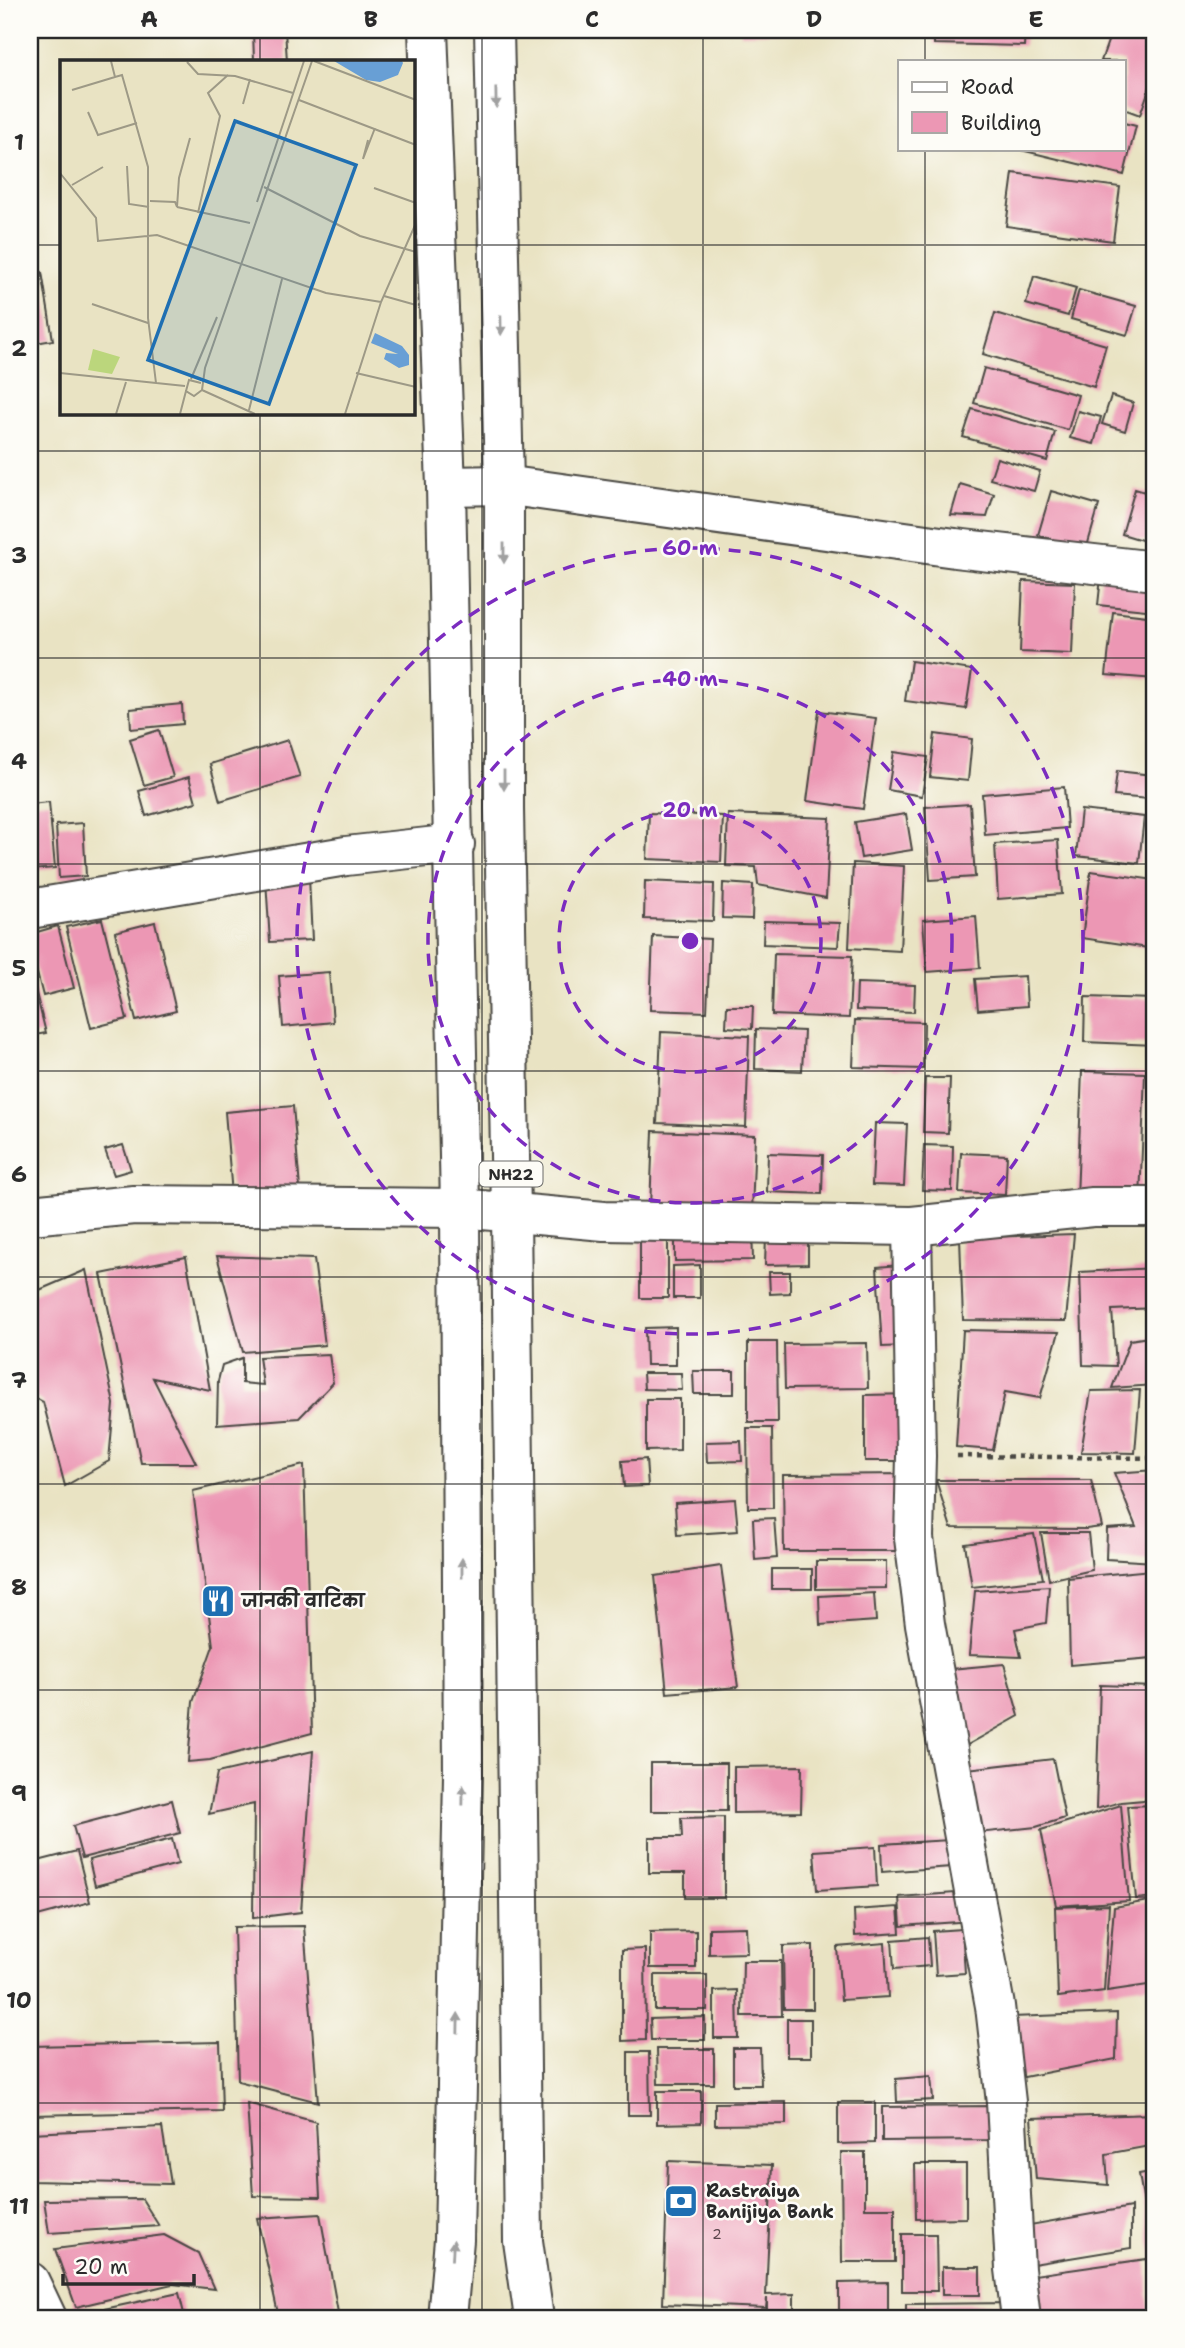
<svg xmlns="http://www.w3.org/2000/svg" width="1185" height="2348" viewBox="0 0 1185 2348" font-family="'Shantell Sans','Playpen Sans Deva',sans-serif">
<rect width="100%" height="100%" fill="#fdfcf7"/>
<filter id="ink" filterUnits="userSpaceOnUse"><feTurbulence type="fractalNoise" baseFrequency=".0143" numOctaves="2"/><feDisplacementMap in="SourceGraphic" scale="14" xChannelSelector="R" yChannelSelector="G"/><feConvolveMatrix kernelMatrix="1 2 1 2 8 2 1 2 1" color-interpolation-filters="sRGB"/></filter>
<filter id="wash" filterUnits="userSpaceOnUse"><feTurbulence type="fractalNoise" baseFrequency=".00686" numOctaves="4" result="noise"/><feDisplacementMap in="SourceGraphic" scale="28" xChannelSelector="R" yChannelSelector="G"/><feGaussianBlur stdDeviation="1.57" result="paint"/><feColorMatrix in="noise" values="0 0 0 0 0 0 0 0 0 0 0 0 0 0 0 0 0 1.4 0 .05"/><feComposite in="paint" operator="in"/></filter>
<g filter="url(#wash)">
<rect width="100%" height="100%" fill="#e9e3c3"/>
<g id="blocks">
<path fill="#ec97b4" d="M253,30H285L287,61H254Z
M741,30H793V32L741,34Z
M934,30H1025L1024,46L934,44Z
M1112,30H1155V72L1140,115L1124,109V61H1101Z
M1124,123L1136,126L1124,175L1021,150L1124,149Z
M1013,173L1120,187L1113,241L1006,226Z
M42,272L53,340L30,344V274Z
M1034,276L1076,288L1068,316L1026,304Z
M1079,290L1136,306L1127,335L1071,319Z
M995,313L1106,345L1094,387L983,354Z
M984,368L1078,395L1068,430L974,403Z
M1111,396L1133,403L1125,431L1102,424Z
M972,409L1055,432L1047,461L963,437Z
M1078,411L1101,417L1094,444L1070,438Z
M997,458L1040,471L1034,491L990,479Z
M960,484L994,494L987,517L951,515Z
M1135,489L1155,495V508L1145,541L1122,534Z
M1051,491L1099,505L1086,550L1038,535Z
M1101,577L1155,583V611L1098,605Z
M1023,581L1075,583L1072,654L1020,652Z
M1113,612L1155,617V679L1106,675Z
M911,661L972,670L966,709L905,701Z
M182,704L183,724L131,729L130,709Z
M819,711L876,718L863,809L807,801Z
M159,730L173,777L144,785L130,739Z
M935,734L972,739L968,781L930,777Z
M288,740L300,777L220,801L210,764Z
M894,752L928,757L922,796L888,790Z
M1117,771L1152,775L1149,799L1114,796Z
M189,777L196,802L146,816L139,791Z
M1064,787L1067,828L985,835L982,794Z
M49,802L55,868L30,870V804Z
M970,804L975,877L930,880L925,807Z
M1081,810L1144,817L1139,863L1076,856Z
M649,813L723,816L721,862L647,859Z
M728,814L830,818L826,898L758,885L756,867L726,866Z
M906,814L912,850L861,858L855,822Z
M83,823L86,876L59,878L56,825Z
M1058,840L1062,894L998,899L995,844Z
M853,863L904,866L900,951L849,948Z
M1091,871L1155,880V949L1082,938Z
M309,877L312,940L270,942L266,880Z
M645,881L714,884L713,921L644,919Z
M723,883L753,885L752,919L722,918Z
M976,916L980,968L927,972L923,920Z
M102,919L127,1019L91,1028L66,927Z
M764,921L840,923L838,947L763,944Z
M155,922L176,1011L136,1021L115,932Z
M58,926L74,988L43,996L30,946V934Z
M653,936L710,939L707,1012L650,1010Z
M774,954L852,956L849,1018L772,1015Z
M30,969L46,1033L30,1036Z
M329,972L333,1022L283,1027L279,976Z
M1025,976L1027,1006L978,1010L975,979Z
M857,983L915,985L914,1012L856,1010Z
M1085,997L1155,999V1045L1084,1042Z
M727,1006H753L752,1029L726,1027Z
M855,1020L924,1022L923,1069L853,1067Z
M756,1029L804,1031L802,1071L755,1069Z
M661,1032L749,1036L746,1127L657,1123Z
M1082,1071L1145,1073L1140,1200L1077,1198Z
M925,1078H950L948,1133L923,1132Z
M293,1106L302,1212L234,1218L225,1112Z
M875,1123L907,1124L904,1186L872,1185Z
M653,1131L755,1135L752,1212L650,1208Z
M123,1145L131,1170L114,1175L105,1150Z
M924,1145L953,1146L952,1191L922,1190Z
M768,1153L823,1155L822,1194L767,1192Z
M961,1153L1007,1155L1005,1195L959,1193Z
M675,1229H752L753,1260L675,1261Z
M1074,1234L1066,1321L963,1320L960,1238Z
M640,1236H668V1298H640Z
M808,1236V1264L765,1265L766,1237Z
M217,1256L314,1259L325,1345L243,1352Z
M186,1257L210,1390L153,1378L196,1463H141L101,1274Z
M700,1265V1298H673V1266Z
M900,1265L905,1346L882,1347L877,1267Z
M1155,1268V1308L1112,1310L1116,1366L1083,1365L1080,1272Z
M86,1270L114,1404L109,1461L65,1486L43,1402L30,1395V1294Z
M769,1272H790V1293L770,1294Z
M676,1327V1365H646L645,1328Z
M963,1330L1059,1332L1040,1398L1005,1392L993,1450L956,1447Z
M1155,1336V1385L1112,1388L1130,1340Z
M748,1342H777L778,1422H748Z
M867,1343L868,1388L785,1389L784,1344Z
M329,1354L333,1383L299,1418L217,1424L218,1381L222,1365L242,1358V1383L263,1385L259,1357Z
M693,1371H734V1394H694Z
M643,1373H681L682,1390L644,1389Z
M1140,1390L1135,1453L1081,1452L1091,1391Z
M913,1394V1461H865V1395Z
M646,1399H680V1450L646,1451Z
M747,1428H772L773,1508H748Z
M741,1441L742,1461L707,1462L706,1442Z
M646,1459L648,1486L624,1487L622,1461Z
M304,1465L312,1733L210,1760L188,1762L193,1702L213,1646L193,1491Z
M1155,1470V1562L1106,1559L1107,1529L1136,1527L1114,1473Z
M912,1474V1551H784L783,1475Z
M936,1480H1091L1102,1527L1086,1529L951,1528Z
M735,1499L738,1531L677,1535L675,1503Z
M774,1518L777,1558L755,1560L753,1519Z
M1041,1533H1088L1092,1570L1049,1580Z
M1034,1534L1043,1579L972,1587L965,1544Z
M816,1561H886V1588L816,1589Z
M721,1566L738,1687L667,1693L655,1576Z
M772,1569H812V1589H772Z
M1151,1570L1152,1658L1070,1665L1068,1578Z
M1049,1586L1046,1623L1015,1629L1021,1657L969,1655L975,1591Z
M874,1593L876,1621L820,1625L819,1596Z
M1004,1664L1019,1716L962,1748L940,1670Z
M1100,1685L1155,1687V1799L1121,1802L1096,1809Z
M313,1751L301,1912L253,1918L254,1804L209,1814L217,1773Z
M1053,1759L1065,1818L1036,1827L968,1834L958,1770Z
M651,1763H727V1811H651Z
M802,1766L801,1812L734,1813V1767Z
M172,1800L180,1833L82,1858L73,1826Z
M1121,1805L1129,1901L1056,1906L1041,1830Z
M1155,1805V1897L1136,1899L1127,1806Z
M724,1817V1898H685V1873H649V1837H682L681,1818Z
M172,1839L178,1864L95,1886L89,1860Z
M950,1840L951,1867L882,1872L881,1844Z
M875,1847L877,1886L817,1890L814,1851Z
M77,1851L90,1902L30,1918V1863Z
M970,1892L972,1921L901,1926L899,1897Z
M1154,1900L1155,1984L1107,1991L1114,1907Z
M1109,1905L1104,1991L1058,1997L1055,1907Z
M898,1907L900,1933L855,1936L854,1910Z
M304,1926L318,2102L238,2081L234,1927Z
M746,1927L747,1953L709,1954V1928Z
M962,1929L965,1973L936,1975L933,1931Z
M696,1931V1968H650V1932Z
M928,1937L930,1966L894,1969L892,1940Z
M885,1943L888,1997L841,2000L837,1947Z
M813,1945V2009H784L783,1946Z
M645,1949L646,2040L622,2041V1950Z
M743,1961H781L782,2016H742Z
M655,1975H707V2010H655Z
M737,1990L738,2038H714V1991Z
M1117,2013L1116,2059L1014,2079L1012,2017Z
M705,2017V2040H651L650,2019Z
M787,2019H811V2057H787Z
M220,2042L222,2111L30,2115V2046Z
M733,2048H760L761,2085H733Z
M657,2049H714V2084H658Z
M628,2052H649L650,2115H628Z
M931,2076L933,2100L897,2102L896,2079Z
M657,2091H701V2123L657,2124Z
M786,2102V2124L715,2125V2103Z
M838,2102H875V2143L838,2144Z
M247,2103L316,2122L320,2197L253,2196Z
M996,2106V2140L882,2141V2107Z
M1155,2114V2145L1106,2154L1108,2185L1036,2179L1031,2118Z
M162,2127L171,2184L30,2181V2133Z
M841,2152H865V2208H895V2262H842Z
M668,2161L772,2165L766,2295L794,2294V2318H767V2298L766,2308L663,2304Z
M915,2164H966V2218L916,2219Z
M1155,2171V2264H1154L1139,2174Z
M142,2199L159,2226L49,2233L44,2200Z
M1131,2207V2248L1021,2266L1030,2225Z
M320,2214L339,2318H279L257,2218Z
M902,2234H936L937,2291H902Z
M164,2235L198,2253L214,2289L172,2284L76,2307L55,2249Z
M1147,2259L1149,2318H1121V2313L1098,2318H1030L1027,2276Z
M942,2267H980V2295H942Z
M888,2282V2318H839V2283Z
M179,2293L185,2318H83L81,2314Z
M1017,2303V2318H906V2304Z"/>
</g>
</g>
<g filter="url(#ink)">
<use href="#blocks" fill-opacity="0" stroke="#484742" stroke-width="2"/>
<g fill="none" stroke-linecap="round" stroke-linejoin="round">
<g stroke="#484742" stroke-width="42">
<path id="minor" d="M446,486L504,485L955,548L1155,571
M30,909L346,856L455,844
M30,1215L134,1205L460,1208L604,1221L912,1226L1093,1207H1155
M912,1226L916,1456L914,1538L925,1624L995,2006L1006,2102L1015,2269L1021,2318
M30,2282L47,2318"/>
</g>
<g stroke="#484742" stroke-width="42">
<path id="highway" d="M428,30L446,486L460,1208L463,1775L454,2240L447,2318
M494,30L504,485V809L511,1213L523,2241L534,2318"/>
</g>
<path stroke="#484742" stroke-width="4.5" stroke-dasharray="5 5" stroke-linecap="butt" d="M957,1456L1155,1458"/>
<use href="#minor" stroke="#fff" stroke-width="38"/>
<use href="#highway" stroke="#fff" stroke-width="38"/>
</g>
<defs><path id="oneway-solid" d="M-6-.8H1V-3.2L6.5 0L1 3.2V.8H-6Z" transform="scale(1.75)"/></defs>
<g fill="#a0a0a0">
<use href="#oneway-solid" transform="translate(496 98) rotate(89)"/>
<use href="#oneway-solid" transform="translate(501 325) rotate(89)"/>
<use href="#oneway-solid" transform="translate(504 553) rotate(90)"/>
<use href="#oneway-solid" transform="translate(504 780) rotate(90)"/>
<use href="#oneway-solid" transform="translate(462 1568) rotate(-90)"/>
<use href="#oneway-solid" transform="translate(463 1795) rotate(-89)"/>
<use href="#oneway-solid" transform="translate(458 2023) rotate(-89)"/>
<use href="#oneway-solid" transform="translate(453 2250) rotate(-87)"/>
</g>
</g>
<path fill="none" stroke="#2b2b2b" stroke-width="2" stroke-opacity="0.55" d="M260,30V61M482,30V2318M703,30V2318M925,30V61M925,149V2318M30,245H61M413,245H1155M260,413V2318M30,451H1155M30,658H1155M30,864H1155M30,1071H1155M30,1277H1155M30,1484H1155M30,1690H1155M30,1897H1155M30,2103H1155"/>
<g fill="none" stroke="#7b2cbf" stroke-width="3.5" stroke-dasharray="12 9">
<circle cx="690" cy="941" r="131"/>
<circle cx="690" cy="941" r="262"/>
<circle cx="690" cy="941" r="393"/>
</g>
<defs>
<g id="restaurant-square" transform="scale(1.75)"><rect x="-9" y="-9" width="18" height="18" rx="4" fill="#1f6fb2" stroke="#fdfcf7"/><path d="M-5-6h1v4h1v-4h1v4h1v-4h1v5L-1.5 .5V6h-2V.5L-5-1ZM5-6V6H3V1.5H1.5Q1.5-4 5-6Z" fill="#fff"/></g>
<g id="bank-square" transform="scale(1.75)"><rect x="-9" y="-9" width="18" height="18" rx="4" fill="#1f6fb2" stroke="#fdfcf7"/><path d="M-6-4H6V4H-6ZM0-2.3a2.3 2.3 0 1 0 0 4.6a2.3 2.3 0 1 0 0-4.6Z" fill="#fff"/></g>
</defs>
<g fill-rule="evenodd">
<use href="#restaurant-square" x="218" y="1601"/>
<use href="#bank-square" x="681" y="2201"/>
</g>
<g text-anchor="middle" stroke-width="5" stroke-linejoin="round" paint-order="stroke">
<g font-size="14" fill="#5b464d">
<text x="717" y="2239">2</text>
</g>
<rect fill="#fdfcf7" stroke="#6a6a68" stroke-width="2" x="479.5" y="1161.5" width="63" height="25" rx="5"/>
<g font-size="16" font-weight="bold" fill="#2b2b2b">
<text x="511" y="1180">NH22</text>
</g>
<g font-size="18" font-weight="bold" fill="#2b2b2b" stroke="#fdfcf7" text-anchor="start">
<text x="242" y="1607">जानकी वाटिका</text>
<text x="706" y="2197">Rastraiya<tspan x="706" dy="21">Banijiya Bank</tspan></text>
</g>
</g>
<g transform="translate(60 60)">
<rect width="355" height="355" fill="#e9e3c3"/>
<path d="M33,289L60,297L52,314L28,310Z" fill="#bbd67c"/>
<path d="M274,1H342L343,3L338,15L320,22L306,20ZM315,273L342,286L349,295V305L339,308L324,299L326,293L338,294L311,283Z" fill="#689fd5"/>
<path fill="none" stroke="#9d9986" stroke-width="2" d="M51,1L55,17L62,15L88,107V258L96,323M254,1L356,40M127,2L138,14L175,16L233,33M12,30L55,17M239,40L356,85M183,44L190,19M28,52L38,75L77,63M308,80L303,99L315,68M67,106L69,144L89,147M0,113L36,158L38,181L97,175L266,233L321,242M12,125L43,107M204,127L300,176L356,192M314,128L356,143M90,141L115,142L117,147L119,118L130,78M197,142L244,1M117,147L190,163M138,153L160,56L148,33L168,15M324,236L356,245M32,244L88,263M0,313L125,326M296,313L356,327M131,319L157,257M141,323L129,320L126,331L134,336L142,330L145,308L252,1M142,330L195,354M189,350L222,219M56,354L66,322M120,354L126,331M285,354L321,242L356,163"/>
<path fill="#1f6fb2" fill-opacity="0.15" stroke="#1f6fb2" stroke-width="3.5" d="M175,61L296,105L209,344L88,300Z"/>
<rect width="355" height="355" fill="none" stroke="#2b2b2b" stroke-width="3.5"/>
</g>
<circle cx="690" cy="941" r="10" fill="#7b2cbf" stroke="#fdfcf7" stroke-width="3.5"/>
<g font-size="21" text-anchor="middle" font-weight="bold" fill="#7b2cbf" stroke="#fdfcf7" stroke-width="5" stroke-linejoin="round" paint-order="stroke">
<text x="690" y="555">60 m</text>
<text x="690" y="686">40 m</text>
<text x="690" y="817">20 m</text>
</g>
<rect width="1185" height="2348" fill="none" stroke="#fdfcf7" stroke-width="77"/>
<rect x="898" y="60" width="228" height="91" fill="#fdfcf7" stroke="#a9a8a5" stroke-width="2"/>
<rect x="912" y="82" width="35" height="10" fill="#ffffff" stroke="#a9a8a5" stroke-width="2"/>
<text x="961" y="94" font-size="21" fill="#2b2b2b">Road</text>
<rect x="912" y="112" width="35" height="21" fill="#ec97b4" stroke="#a9a8a5" stroke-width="2"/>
<text x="961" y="130" font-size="21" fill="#2b2b2b">Building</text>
<path d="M63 2274v10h131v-10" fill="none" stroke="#2b2b2b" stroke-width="3.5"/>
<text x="74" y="2274" font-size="21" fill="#2b2b2b" stroke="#fdfcf7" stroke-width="5" paint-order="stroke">20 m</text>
<rect x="38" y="38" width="1108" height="2272" fill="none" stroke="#2b2b2b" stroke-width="2.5"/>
<g font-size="23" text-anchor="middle" font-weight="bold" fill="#2b2b2b">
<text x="149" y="27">A</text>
<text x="371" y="27">B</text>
<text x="592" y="27">C</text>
<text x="814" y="27">D</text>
<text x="1036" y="27">E</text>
<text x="19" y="150">1</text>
<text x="19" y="356">2</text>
<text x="19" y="563">3</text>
<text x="19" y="769">4</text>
<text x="19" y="976">5</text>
<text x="19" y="1182">6</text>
<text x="19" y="1388">7</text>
<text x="19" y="1595">8</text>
<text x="19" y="1801">9</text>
<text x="19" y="2008">10</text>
<text x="19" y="2214">11</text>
</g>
</svg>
